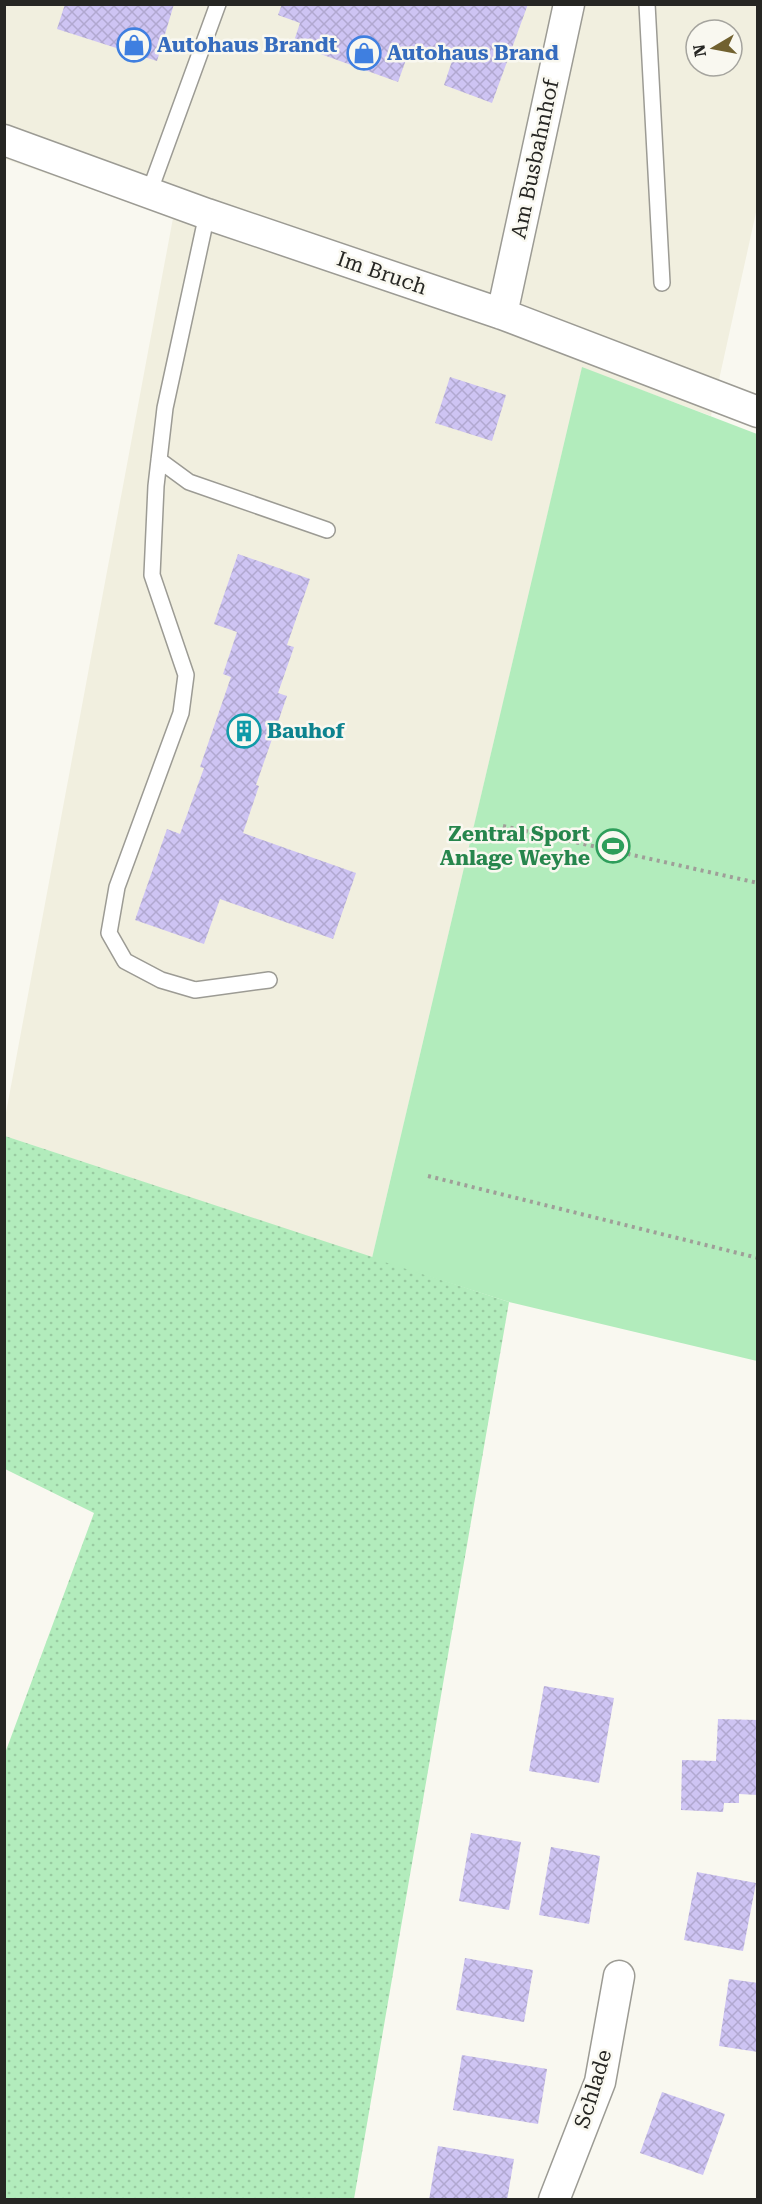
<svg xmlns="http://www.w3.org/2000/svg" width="762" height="2204" viewBox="0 0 762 2204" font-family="'Roboto Serif',serif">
<defs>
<pattern id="grass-dots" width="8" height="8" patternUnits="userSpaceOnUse" patternTransform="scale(1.5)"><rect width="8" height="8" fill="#b2ecbc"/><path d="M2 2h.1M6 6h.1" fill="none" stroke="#99caa1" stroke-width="1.8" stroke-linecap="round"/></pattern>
<pattern id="building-cross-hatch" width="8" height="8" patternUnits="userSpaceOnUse" patternTransform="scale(1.5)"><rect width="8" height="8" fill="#cec4f3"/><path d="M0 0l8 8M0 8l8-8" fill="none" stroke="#b1a8d0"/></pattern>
</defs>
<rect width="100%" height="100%" fill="#f9f8f0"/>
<path fill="#f1efdf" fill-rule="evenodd" d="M5,5H757V208L711,416L582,368L372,1258L5,1136V1118L173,218L5,159ZM696,30H732V66H696Z"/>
<path fill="url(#grass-dots)" d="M5,1136L509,1302L354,2199H5L4,1756L94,1513L5,1469Z"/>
<path fill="#b2ecbc" d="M582,367L757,434V1361L509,1302L372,1258Z"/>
<path fill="url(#building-cross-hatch)" d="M65,4H174L157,61L57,29Z
M282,4H528L492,103L444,85L452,61L411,46L398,82L293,44L300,23L278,15Z
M450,377L506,395L492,441L435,423Z
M238,554L310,579L287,645L294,647L278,693L287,696L256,785L259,786L243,833L356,873L333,939L220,899L204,944L135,920L167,829L180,834L204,768L200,767L231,677L223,674L237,632L214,624Z
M544,1686L614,1698L599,1783L529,1771Z
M718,1719L758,1720V1795L739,1794V1803H724L723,1812L681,1810L682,1760L716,1761Z
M471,1833L521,1842L509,1910L459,1901Z
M551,1847L600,1856L589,1924L539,1915Z
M697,1872L756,1883L743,1951L684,1940Z
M465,1958L533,1970L524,2022L456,2010Z
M729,1979L758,1983V2052L719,2046Z
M462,2055L547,2069L538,2124L453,2110Z
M662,2092L725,2114L703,2175L640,2153Z
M438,2146L514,2159L507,2200H429Z"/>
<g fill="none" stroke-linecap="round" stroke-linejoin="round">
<g stroke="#9c9b94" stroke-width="18">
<path id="service" d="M647,4L662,283
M149,193L218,4
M207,214L165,408L156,486L152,575L186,675L181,713L117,887L109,933L125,961L161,980L195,990L269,980
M159,460L189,482L327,530"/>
</g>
<g stroke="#9c9b94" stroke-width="33">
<path id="minor" d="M4,140L207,214L502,314L758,412
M502,314L569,4
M554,2200L600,2082L619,1976"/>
</g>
<path stroke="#9f9e98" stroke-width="4" stroke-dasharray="3 4.5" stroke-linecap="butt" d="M503,826L758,883
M428,1176L758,1258"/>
<use href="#service" stroke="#fff" stroke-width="15"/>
<use href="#minor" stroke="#fff" stroke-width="30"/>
</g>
<defs>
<g id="shop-ring" transform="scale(1.725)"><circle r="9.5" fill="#f9f8f0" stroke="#3f7fe0" stroke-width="1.5"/><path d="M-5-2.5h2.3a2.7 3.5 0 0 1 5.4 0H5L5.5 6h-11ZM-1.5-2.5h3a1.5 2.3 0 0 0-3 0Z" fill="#3f7fe0"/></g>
<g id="building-ring" transform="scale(1.725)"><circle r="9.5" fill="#f9f8f0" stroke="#0f9aa8" stroke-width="1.5"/><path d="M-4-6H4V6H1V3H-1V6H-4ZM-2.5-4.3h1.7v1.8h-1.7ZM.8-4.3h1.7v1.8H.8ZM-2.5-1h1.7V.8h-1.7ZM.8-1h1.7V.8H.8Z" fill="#0f9aa8"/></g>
<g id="stadium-ring" transform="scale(1.725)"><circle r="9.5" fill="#f9f8f0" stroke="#2e9e5b" stroke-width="1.5"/><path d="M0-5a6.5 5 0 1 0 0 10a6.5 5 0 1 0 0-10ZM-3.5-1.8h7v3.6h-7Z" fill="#2e9e5b"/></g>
</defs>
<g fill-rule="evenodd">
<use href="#shop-ring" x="134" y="45"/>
<use href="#shop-ring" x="364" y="53"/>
<use href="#building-ring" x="244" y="731"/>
<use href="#stadium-ring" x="613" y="846"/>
</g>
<g text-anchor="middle" stroke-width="5" stroke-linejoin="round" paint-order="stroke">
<g font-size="21" font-weight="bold" fill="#366cbe" stroke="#f9f8f0" text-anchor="start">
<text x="157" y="52">Autohaus Brandt</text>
<text x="387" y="60">Autohaus Brand</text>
</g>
<g font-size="21" fill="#262623" stroke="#f9f8f0">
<text transform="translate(535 159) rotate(-78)" y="7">Am Busbahnhof</text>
<text transform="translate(382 273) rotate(19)" y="7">Im Bruch</text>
<text transform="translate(593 2089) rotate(-73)" y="7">Schlade</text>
</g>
<g font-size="21" font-weight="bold" fill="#0d838f" stroke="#f9f8f0" text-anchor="start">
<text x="267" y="738">Bauhof</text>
</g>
<g font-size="21" font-weight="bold" fill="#27864d" stroke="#f9f8f0" text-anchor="end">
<text x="590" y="841">Zentral Sport<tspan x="590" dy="24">Anlage Weyhe</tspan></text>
</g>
</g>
<rect width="762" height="2204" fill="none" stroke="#262623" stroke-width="12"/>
<g transform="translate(714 48) rotate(260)"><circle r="28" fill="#f9f8f0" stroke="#a5a49e" stroke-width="1.5"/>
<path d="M0-4.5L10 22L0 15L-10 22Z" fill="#71612f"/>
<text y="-9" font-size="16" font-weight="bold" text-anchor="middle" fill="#262623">N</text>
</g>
</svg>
